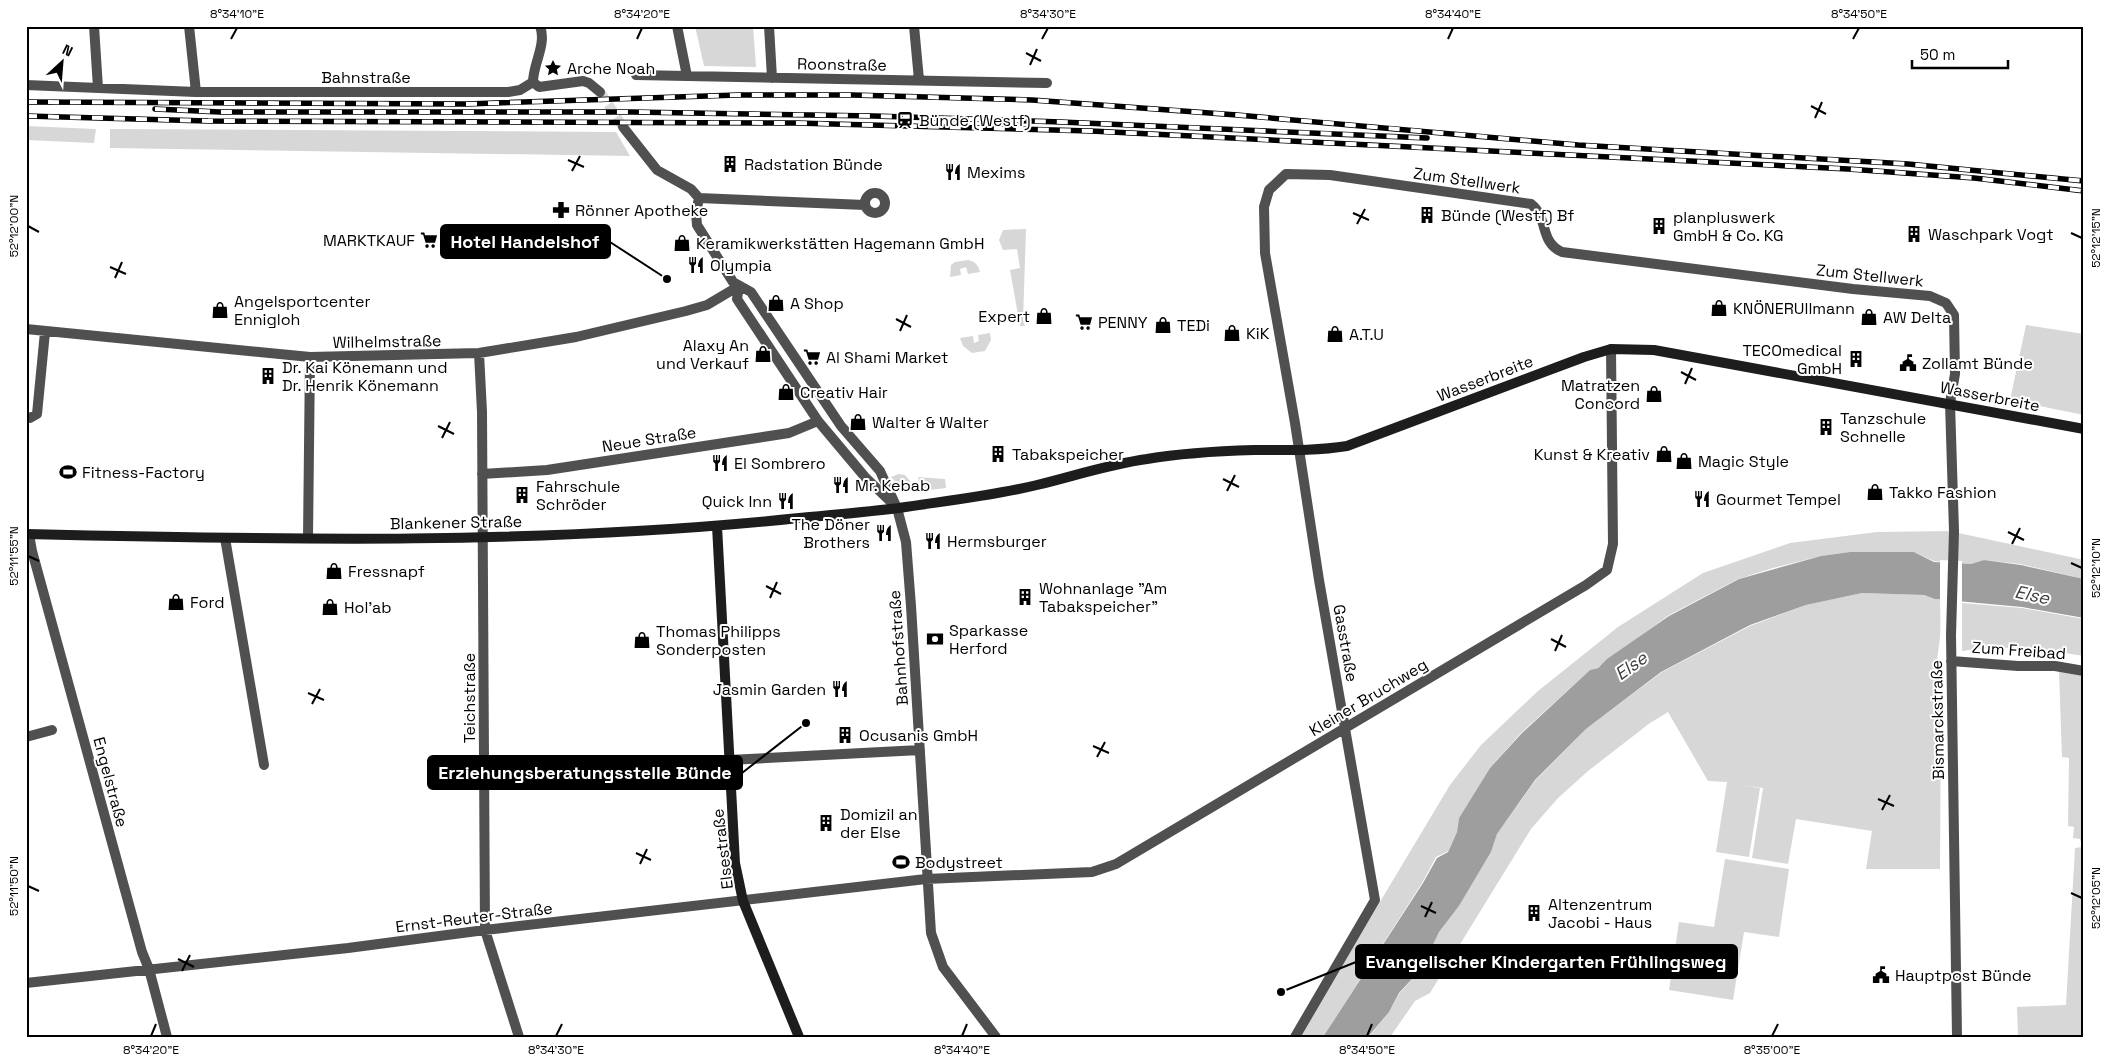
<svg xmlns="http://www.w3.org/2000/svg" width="2110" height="1063" viewBox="0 0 2110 1063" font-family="'Space Grotesk',sans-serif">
<rect width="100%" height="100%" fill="#fff"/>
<path fill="#d7d7d7" d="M695,26H753L756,67L704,66Z
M26,126L96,129L94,143L26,140Z
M110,129L616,132L630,156L110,148Z
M1026,229L1023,321L1025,326H1020L1010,270L1020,268L1017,249L1003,250L999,240L1003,230Z
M968,260C976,262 978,265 980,272L968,274L966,267L960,269L961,275L950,277L951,265L955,262Z
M2026,325L2084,334V415L2010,400Z
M990,333L991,340L985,351L972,353L963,346L960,338L973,336L974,343L979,341L978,335Z
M899,474L905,475L910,481L912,492L901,487L891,477Z
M918,477L945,479L946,488L921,491Z
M1953,531V563L1934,561L1914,552H1850L1821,556L1773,568L1738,579L1669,615L1597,668L1590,670L1521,733L1490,768L1459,818L1457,832L1448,851L1436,857L1422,883L1323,1037H1299L1450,785L1481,745L1538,691L1618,627L1703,573L1790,543L1877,532Z
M1954,532L2084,560V579L2020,564L1984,560L1971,564L1953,563Z
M1862,593L1924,595L1940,600C1940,612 1941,624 1940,636C1938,661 1931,680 1941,705L1940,869H1866L1872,831L1796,819L1788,864L1752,858L1763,788L1742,785L1760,788L1749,857L1716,852L1727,782L1708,781L1668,712L1650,723L1588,771L1558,798L1531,829L1430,993L1415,1001L1390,1037H1369L1389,1012L1399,994L1422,968L1439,932L1459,906L1491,852L1497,834L1535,781L1586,729L1662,672L1750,626L1806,605Z
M1962,603L2022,608L2084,619V656C2043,649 2003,644 1962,651Z
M2059,671L2084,676V1037H2018L2017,1007L2066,1005L2075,848L2082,847L2080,839L2073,838L2074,827L2068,826L2069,758L2062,757Z
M1725,859L1789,869L1779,937L1744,932L1733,1000L1669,990L1679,922L1714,927Z"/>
<path fill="#9e9e9e" d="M1850,552H1914L1934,562L1971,564L1984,560L2021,565L2084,579V618L2022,607L1935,599L1924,595L1862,593L1806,605L1750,625L1661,672L1586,729L1535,780L1497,834L1491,852L1459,906L1439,932L1422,968L1399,993L1389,1012L1368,1037H1323L1423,883L1437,858L1448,852L1457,832L1459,818L1490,768L1522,733L1590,670L1598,668L1607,659L1669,616L1739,579L1821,556Z"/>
<path fill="#fff" d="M1940,560L1962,561V605L1940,602Z"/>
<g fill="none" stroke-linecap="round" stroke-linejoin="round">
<path stroke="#d9d9d9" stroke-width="10" stroke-dasharray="10 5" stroke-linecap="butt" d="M600,92L623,127"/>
<path stroke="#505050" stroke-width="10" d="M94,26L98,88
M189,26L196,92
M677,26L687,76
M769,26L772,78
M914,26L919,80
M636,75L1047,83
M533,82L539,87L583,81L589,83L600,92
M533,82C533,64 547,44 540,26
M26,85L196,92H508L520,90L533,82
M623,127L657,170L691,189L699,198
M865 203a10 10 0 1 1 20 0a10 10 0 1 1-20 0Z
M699,198L696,213L697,225L733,282L751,292L841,426L880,471L897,508L906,542L911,606L931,933L943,967L996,1037
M699,198L865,205
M739,286L737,299L818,421L865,477L892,503
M26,329L310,357L479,353L576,337L686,311L707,305L739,286
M479,353L482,412L485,930L519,1037
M26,417L30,418L37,414L45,332
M482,474L547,470L789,433L818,421
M29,534L32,551L142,952L149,969L167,1037
M225,538L264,765
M308,538L310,357
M1951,661L2018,666H2055L2084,671
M26,737L52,730
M729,760L920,750
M26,983L348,948L485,930L926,879L1092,872L1116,864L1586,585L1607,570L1613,544L1611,349
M1295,1037L1375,900L1319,580L1295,423L1265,253L1264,207L1269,190L1286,174L1330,175L1531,204C1549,218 1539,242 1562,252L1853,289L1930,296L1946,303L1954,315L1955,374L1950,403L1954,531L1951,635L1957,1037"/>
<path stroke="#1d1d1d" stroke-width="10" d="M717,526L735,863L743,901L799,1037
M26,534C284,540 543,545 799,518C832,515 866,512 899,508C945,501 992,496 1037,485C1074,476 1110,464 1147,459C1182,453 1218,451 1254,450C1285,450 1316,451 1347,446L1584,357L1611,349L1654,350L2084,429"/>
<g stroke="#000" stroke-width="5.5">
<path id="rail" d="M26,102L466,104L738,95H852L1032,100L1237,115L1578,145L1908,164L2084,181
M155,109L220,112H632L874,116L1061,122L1427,138
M26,116L208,121L796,123L1091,131L1848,169L1974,178L2084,191"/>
</g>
<use href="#rail" stroke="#fff" stroke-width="4" stroke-dasharray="11" stroke-linecap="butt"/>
</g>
<path fill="none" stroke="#000" stroke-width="2" d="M231,39L237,28M637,39L642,28M1042,39L1048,28M1448,39L1453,28M1853,39L1859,28M1026,53L1041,61M1030,65L1037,49M1811,106L1826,114M1815,118L1822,102M568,160L584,167M572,171L580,156M1353,213L1369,220M1357,224L1365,209M28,226L39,232M2071,233L2082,238M110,267L126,274M115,278L122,262M896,319L911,327M900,331L907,315M1681,372L1696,380M1685,384L1692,368M438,426L454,434M442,438L450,422M1223,479L1239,487M1227,491L1235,475M2008,532L2024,540M2012,544L2020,528M28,556L39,561M2071,563L2082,568M766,586L781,594M770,598L777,582M1551,639L1566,647M1555,651L1562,635M308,693L324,700M312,704L320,689M1093,746L1109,753M1097,757L1105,742M1878,799L1894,806M1882,810L1890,795M636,853L651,860M640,864L647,849M28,886L39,891M2071,893L2082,898M1421,906L1436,913M1425,917L1432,902M178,959L194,967M182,971L190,955M151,1036L156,1024M556,1036L562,1024M962,1036L967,1024M1367,1036L1372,1024M1772,1036L1778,1024"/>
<defs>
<g id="sight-bare" transform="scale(1.35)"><path d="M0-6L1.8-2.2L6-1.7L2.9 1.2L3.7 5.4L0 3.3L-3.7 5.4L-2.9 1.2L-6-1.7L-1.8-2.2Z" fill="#000" stroke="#fff" stroke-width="2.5" paint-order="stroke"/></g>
<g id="station-bare" transform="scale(1.35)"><path d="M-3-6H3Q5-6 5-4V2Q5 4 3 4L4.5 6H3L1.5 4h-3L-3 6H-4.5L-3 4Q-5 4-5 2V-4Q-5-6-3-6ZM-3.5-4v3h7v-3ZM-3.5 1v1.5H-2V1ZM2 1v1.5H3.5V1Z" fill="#000" stroke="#fff" stroke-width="2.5" paint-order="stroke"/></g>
<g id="building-bare" transform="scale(1.35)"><path d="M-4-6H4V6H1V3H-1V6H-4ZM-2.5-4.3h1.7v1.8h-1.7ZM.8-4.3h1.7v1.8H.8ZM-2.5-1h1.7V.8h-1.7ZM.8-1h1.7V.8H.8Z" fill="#000" stroke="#fff" stroke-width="2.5" paint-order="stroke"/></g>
<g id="restaurant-bare" transform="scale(1.35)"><path d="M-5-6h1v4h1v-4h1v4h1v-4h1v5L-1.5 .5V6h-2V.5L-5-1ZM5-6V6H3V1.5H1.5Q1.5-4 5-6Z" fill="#000" stroke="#fff" stroke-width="2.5" paint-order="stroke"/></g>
<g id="pharmacy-bare" transform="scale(1.35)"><path d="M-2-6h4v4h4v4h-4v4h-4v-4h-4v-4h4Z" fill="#000" stroke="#fff" stroke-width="2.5" paint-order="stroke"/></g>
<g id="supermarket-bare" transform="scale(1.35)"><path d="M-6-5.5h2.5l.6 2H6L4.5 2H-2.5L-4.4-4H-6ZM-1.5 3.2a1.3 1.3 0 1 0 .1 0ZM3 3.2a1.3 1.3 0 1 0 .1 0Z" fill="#000" stroke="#fff" stroke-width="2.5" paint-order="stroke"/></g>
<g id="shop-bare" transform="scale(1.35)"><path d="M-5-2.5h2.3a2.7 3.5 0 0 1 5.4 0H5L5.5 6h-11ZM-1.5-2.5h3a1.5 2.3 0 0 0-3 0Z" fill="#000" stroke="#fff" stroke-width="2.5" paint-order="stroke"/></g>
<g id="civic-bare" transform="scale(1.35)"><path d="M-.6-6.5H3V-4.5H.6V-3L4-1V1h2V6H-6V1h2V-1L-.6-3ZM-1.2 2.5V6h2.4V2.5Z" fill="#000" stroke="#fff" stroke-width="2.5" paint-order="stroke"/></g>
<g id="stadium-bare" transform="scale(1.35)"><path d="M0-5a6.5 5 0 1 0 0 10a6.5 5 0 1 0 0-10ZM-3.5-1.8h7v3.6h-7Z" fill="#000" stroke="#fff" stroke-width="2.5" paint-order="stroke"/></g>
<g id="bank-bare" transform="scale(1.35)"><path d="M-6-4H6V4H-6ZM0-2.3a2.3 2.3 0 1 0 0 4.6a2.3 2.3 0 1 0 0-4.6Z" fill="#000" stroke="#fff" stroke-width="2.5" paint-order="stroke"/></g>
</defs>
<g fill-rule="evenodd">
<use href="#sight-bare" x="553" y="68"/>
<use href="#station-bare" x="905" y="120"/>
<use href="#building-bare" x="730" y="164"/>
<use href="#restaurant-bare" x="953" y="172"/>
<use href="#pharmacy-bare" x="561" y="210"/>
<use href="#building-bare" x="1427" y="215"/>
<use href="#building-bare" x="1659" y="226"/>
<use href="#building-bare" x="1914" y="234"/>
<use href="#supermarket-bare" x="429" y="240"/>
<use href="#shop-bare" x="682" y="243"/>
<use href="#restaurant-bare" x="696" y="265"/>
<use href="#shop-bare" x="776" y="303"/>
<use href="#shop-bare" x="1719" y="308"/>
<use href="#shop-bare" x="220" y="310"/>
<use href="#shop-bare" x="1044" y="316"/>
<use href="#shop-bare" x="1869" y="317"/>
<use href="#supermarket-bare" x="1084" y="322"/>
<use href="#shop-bare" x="1163" y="325"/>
<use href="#shop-bare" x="1232" y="333"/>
<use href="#shop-bare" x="1335" y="334"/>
<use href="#shop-bare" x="763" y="354"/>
<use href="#supermarket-bare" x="812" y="357"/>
<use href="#building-bare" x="1856" y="359"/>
<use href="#civic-bare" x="1908" y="363"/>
<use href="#building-bare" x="268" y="376"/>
<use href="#shop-bare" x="786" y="392"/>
<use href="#shop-bare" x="1654" y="394"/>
<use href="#shop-bare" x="858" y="422"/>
<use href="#building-bare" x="1826" y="427"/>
<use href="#building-bare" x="998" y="454"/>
<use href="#shop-bare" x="1664" y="454"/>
<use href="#shop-bare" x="1684" y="461"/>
<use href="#restaurant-bare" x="720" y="463"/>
<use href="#stadium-bare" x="68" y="472"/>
<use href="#restaurant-bare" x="841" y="485"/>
<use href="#shop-bare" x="1875" y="492"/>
<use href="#building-bare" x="522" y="495"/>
<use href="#restaurant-bare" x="1702" y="499"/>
<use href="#restaurant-bare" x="786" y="501"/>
<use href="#restaurant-bare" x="884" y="533"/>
<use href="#restaurant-bare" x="933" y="541"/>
<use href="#shop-bare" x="334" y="571"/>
<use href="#building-bare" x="1025" y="597"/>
<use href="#shop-bare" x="176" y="602"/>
<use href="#shop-bare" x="330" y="607"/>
<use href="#bank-bare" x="935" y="639"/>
<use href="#shop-bare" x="642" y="640"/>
<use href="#restaurant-bare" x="840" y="689"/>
<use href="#building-bare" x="845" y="735"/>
<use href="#building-bare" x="826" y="823"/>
<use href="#stadium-bare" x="901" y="862"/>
<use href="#building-bare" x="1534" y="913"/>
<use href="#civic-bare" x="1881" y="975"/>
</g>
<g text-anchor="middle" stroke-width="4" stroke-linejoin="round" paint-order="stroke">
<g font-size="16" fill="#000" stroke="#fff">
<text transform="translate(842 64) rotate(1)" y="6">Roonstraße</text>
<text x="366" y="83">Bahnstraße</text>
<text transform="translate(1467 180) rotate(8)" y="6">Zum Stellwerk</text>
<text transform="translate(1870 275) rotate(6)" y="6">Zum Stellwerk</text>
<text transform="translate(387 341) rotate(-1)" y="6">Wilhelmstraße</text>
<text transform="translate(1485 378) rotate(-21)" y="6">Wasserbreite</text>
<text transform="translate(1990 396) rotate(11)" y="6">Wasserbreite</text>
<text transform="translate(649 439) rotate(-9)" y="6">Neue Straße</text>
<text transform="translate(456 522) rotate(-1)" y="6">Blankener Straße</text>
<text transform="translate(1346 643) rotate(80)" y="6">Gasstraße</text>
<text transform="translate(898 648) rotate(-94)" y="6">Bahnhofstraße</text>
<text transform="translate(2019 650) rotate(4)" y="6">Zum Freibad</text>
<text transform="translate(1368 697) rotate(-31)" y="6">Kleiner Bruchweg</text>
<text transform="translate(469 698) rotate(-90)" y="6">Teichstraße</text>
<text transform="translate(1937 720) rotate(-91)" y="6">Bismarckstraße</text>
<text transform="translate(111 782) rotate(75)" y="6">Engelstraße</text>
<text transform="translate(722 849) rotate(-97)" y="6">Elsestraße</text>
<text transform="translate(474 917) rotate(-7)" y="6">Ernst-Reuter-Straße</text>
</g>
<g font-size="16" fill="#000" stroke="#fff" text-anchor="start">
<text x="567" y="74">Arche Noah</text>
<text x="919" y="126">Bünde (Westf)</text>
<text x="744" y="170">Radstation Bünde</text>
<text x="967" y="178">Mexims</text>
<text x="575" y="216">Rönner Apotheke</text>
<text x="1441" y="221">Bünde (Westf) Bf</text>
<text x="1673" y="223">planpluswerk<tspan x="1673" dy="18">GmbH &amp; Co. KG</tspan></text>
<text x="1928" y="240">Waschpark Vogt</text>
<text x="415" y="246" text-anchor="end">MARKTKAUF</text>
<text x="696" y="249">Keramikwerkstätten Hagemann GmbH</text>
<text x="710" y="271">Olympia</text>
<text x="234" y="307">Angelsportcenter<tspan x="234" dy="18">Ennigloh</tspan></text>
<text x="790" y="309">A Shop</text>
<text x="1733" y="314">KNÖNERUllmann</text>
<text x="1030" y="322" text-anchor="end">Expert</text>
<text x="1883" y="323">AW Delta</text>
<text x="1098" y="328">PENNY</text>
<text x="1177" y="331">TEDi</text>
<text x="1246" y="339">KiK</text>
<text x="1349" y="340">A.T.U</text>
<text x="749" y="351" text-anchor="end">Alaxy An<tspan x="749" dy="18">und Verkauf</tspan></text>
<text x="1842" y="356" text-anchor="end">TECOmedical<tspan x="1842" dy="18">GmbH</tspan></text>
<text x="826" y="363">Al Shami Market</text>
<text x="1922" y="369">Zollamt Bünde</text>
<text x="282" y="373">Dr. Kai Könemann und<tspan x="282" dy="18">Dr. Henrik Könemann</tspan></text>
<text x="1640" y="391" text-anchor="end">Matratzen<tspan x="1640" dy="18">Concord</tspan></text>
<text x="800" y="398">Creativ Hair</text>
<text x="1840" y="424">Tanzschule<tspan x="1840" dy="18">Schnelle</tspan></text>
<text x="872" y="428">Walter &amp; Walter</text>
<text x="1012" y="460">Tabakspeicher</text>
<text x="1650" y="460" text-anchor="end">Kunst &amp; Kreativ</text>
<text x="1698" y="467">Magic Style</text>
<text x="734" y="469">El Sombrero</text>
<text x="82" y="478">Fitness-Factory</text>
<text x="855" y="491">Mr. Kebab</text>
<text x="536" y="492">Fahrschule<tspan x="536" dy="18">Schröder</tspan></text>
<text x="1889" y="498">Takko Fashion</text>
<text x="1716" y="505">Gourmet Tempel</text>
<text x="772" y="507" text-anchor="end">Quick Inn</text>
<text x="870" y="530" text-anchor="end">The Döner<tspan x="870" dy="18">Brothers</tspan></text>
<text x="947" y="547">Hermsburger</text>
<text x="348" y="577">Fressnapf</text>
<text x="1039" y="594">Wohnanlage "Am<tspan x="1039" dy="18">Tabakspeicher"</tspan></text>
<text x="190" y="608">Ford</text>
<text x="344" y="613">Hol'ab</text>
<text x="949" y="636">Sparkasse<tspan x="949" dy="18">Herford</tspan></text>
<text x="656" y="637">Thomas Philipps<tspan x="656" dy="18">Sonderposten</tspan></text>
<text x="826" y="695" text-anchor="end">Jasmin Garden</text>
<text x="859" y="741">Ocusanis GmbH</text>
<text x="840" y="820">Domizil an<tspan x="840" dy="18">der Else</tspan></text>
<text x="915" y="868">Bodystreet</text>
<text x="1548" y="910">Altenzentrum<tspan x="1548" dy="18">Jacobi - Haus</tspan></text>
<text x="1895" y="981">Hauptpost Bünde</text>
</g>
<g font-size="18" font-style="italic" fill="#3f3f3f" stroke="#fff">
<text transform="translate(2032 595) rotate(12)" y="6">Else</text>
<text transform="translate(1631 666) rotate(-36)" y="6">Else</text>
</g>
</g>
<path fill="none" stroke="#000" stroke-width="2" d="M667 279L610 242M806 723L742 773M1281 992L1356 962"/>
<g fill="#000" stroke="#fff" stroke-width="2">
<circle cx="667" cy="279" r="5"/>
<circle cx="806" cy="723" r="5"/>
<circle cx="1281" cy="992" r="5"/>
</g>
<g fill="#000" stroke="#000" stroke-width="2">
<rect x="441" y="225" width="169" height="33" rx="5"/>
<rect x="428" y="756" width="314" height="33" rx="5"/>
<rect x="1356" y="945" width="381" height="33" rx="5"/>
</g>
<g font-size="18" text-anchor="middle" font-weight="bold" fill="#fff">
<text x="525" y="248">Hotel Handelshof</text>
<text x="585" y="779">Erziehungsberatungsstelle Bünde</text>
<text x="1546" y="968">Evangelischer Kindergarten Frühlingsweg</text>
</g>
<rect width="2110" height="1063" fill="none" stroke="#ffffff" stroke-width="55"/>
<g transform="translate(62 62) rotate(26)" stroke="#ffffff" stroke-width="4" paint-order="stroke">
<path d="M0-4L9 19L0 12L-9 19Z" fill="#000000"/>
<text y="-8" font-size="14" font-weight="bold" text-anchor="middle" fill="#000000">N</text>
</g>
<path d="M1912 60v8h96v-8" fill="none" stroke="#000000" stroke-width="2.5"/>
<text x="1920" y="60" font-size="15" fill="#000000" stroke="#ffffff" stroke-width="4" paint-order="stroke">50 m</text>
<rect x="28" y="28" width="2054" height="1008" fill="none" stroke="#000" stroke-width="2"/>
<g font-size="12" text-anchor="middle" fill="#000">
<text x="237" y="18">8°34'10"E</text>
<text x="642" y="18">8°34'20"E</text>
<text x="1048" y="18">8°34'30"E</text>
<text x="1453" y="18">8°34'40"E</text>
<text x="1859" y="18">8°34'50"E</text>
<text transform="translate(14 226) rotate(-90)" y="4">52°12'00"N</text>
<text transform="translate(2096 238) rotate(-90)" y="4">52°12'15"N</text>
<text transform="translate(14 556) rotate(-90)" y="4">52°11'55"N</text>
<text transform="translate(2096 568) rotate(-90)" y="4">52°12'10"N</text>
<text transform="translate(14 886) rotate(-90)" y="4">52°11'50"N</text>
<text transform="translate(2096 898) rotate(-90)" y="4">52°12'05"N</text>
<text x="151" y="1054">8°34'20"E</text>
<text x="556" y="1054">8°34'30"E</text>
<text x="962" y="1054">8°34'40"E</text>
<text x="1367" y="1054">8°34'50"E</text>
<text x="1772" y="1054">8°35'00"E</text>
</g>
</svg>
